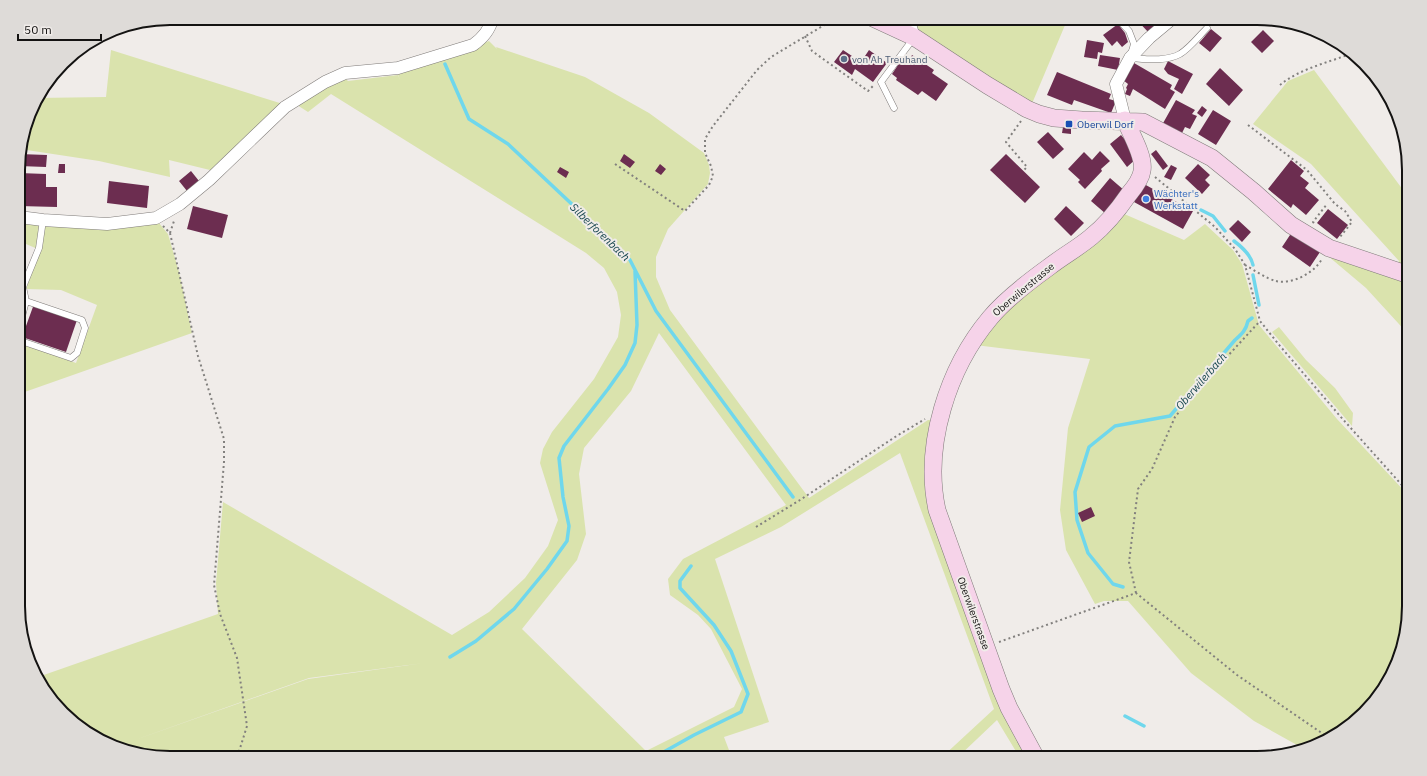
<svg xmlns="http://www.w3.org/2000/svg" width="1427" height="776" viewBox="0 0 1427 776" font-family="'IBM Plex Sans',sans-serif">
<rect width="100%" height="100%" fill="#f0ece9"/>
<path fill="#dae3ad" fill-rule="evenodd" d="M911,18H1068L1031,106L917,36Z
M489,41L497,49L496,47L585,77L649,113L704,153L709,165L710,173L708,184L668,229L656,257V277L670,310L809,498L928,420H936L927,464L1032,758H1020L997,720L957,758H941L994,709L900,453L781,527L715,559L769,722L724,737L732,758H170L131,753L94,738L44,690L38,677L218,614L216,583L223,502L452,635L489,612L525,578L548,546L558,520L540,463L543,449L552,432L594,379L618,337L621,315L617,292L604,268L586,253L331,94L308,112L294,103L345,78L348,81L398,75L400,80L397,71L441,60ZM659,333L786,505L683,559L668,579L670,595L698,615L711,629L742,689L734,707L646,751L522,629L577,560L586,534L579,474L584,448L631,391ZM424,663L308,679L132,741L309,678Z
M111,50L283,104L214,171L169,160L170,177L99,161L20,149L34,103L37,98L106,97Z
M1314,70L1409,198V271L1395,266L1399,261L1311,164L1253,124L1288,81Z
M1122,213L1184,240L1205,224L1233,250L1242,264L1259,325L1337,419L1409,496V616L1389,682L1341,732L1306,750L1254,721L1191,673L1128,601H1104L1095,604L1066,550L1060,510L1068,428L1090,359L975,345L994,319Z
M154,217L168,234L179,272L192,333L19,394V341L23,344L76,363L97,305L61,290L26,289L40,250L19,241V220Z
M1328,256L1409,278V335L1366,288Z
M1279,327L1306,360L1335,388L1353,413L1352,426L1272,332Z"/>
<g fill="none" stroke-linecap="round" stroke-linejoin="round">
<path stroke="#6fd7ec" stroke-width="3.5" d="M445,64L469,119L508,144L610,240L630,260L656,311L793,497
M1201,210L1213,216L1225,231
M1234,241C1242,247 1251,255 1253,265
M1253,275L1259,305
M1123,587L1113,584L1088,553L1077,520L1075,492L1089,447L1115,426L1170,416L1235,340C1242,334 1246,330 1248,321L1252,318
M450,657L476,641L514,609L547,569L567,541L569,526L563,497L559,458L564,446L608,389L625,365L635,343L637,325L635,271
M1125,716L1144,726
M653,758L694,735L741,712L748,694L731,651L714,625L680,588V581L691,566"/>
</g>
<path fill="#6c2d50" d="M1135,18H1164L1149,33Z
M1118,24L1125,33L1128,42L1122,47L1117,41L1112,46L1103,35Z
M1211,29L1222,38L1210,52L1199,43Z
M1263,30L1274,41L1262,53L1251,42Z
M1087,40L1104,43L1102,53L1098,52L1097,59L1084,57Z
M843,50L861,62L869,50L887,63L873,82L855,69L852,75L834,62Z
M912,55L934,70L932,73L948,84L936,101L922,91L918,95L896,80L897,78L892,74L904,56L910,59Z
M1100,55L1120,58L1118,70L1098,66Z
M1168,61L1193,74L1182,94L1174,89L1179,79L1168,74L1164,69Z
M1134,63L1172,85L1170,89L1175,92L1165,109L1133,89L1130,96L1125,94L1127,89L1126,88L1128,84L1123,80Z
M1220,68L1243,90L1229,106L1206,84Z
M1057,72L1111,94L1109,99L1116,101L1111,113L1074,100L1072,105L1047,95Z
M1176,100L1195,110L1192,114L1197,116L1190,129L1185,127L1181,135L1162,125Z
M1202,106L1207,110L1202,117L1197,113Z
M1213,110L1231,121L1216,145L1198,134Z
M1063,127H1071V134L1062,133Z
M1048,132L1064,149L1053,159L1037,142Z
M1121,135L1131,147L1137,158L1127,167L1110,144Z
M1156,150L1168,166L1163,170L1151,154Z
M1100,151L1110,161L1101,169L1102,171L1085,189L1078,182L1080,180L1068,169L1084,152L1092,160Z
M19,154L47,155L46,167L19,166Z
M624,154L635,162L630,168L620,161Z
M1006,154L1040,187L1025,203L990,170Z
M1291,160L1304,171L1300,176L1309,183L1305,188L1319,200L1306,215L1293,204L1291,208L1268,189Z
M59,164H65V173H58Z
M660,164L666,169L661,175L655,171Z
M1198,164L1210,175L1205,180L1210,185L1202,194L1185,178Z
M1171,165L1177,168L1171,180L1164,177Z
M560,167L569,172L566,178L557,172Z
M191,171L199,181L187,191L179,181Z
M19,173L46,174V187H57V207L19,206Z
M1110,178L1125,191L1106,214L1091,201Z
M109,181L149,186L147,208L107,203Z
M1144,184L1193,211L1183,229L1134,202Z
M193,206L228,215L222,238L187,229Z
M1066,206L1084,223L1071,236L1054,219Z
M1328,209L1348,225L1337,239L1317,223Z
M1238,220L1251,232L1242,242L1229,229Z
M1292,232L1320,252L1310,267L1282,247Z
M34,304L77,320L66,352L22,337Z
M1091,507L1095,516L1082,522L1078,513Z"/>
<g fill="none" stroke-linecap="round" stroke-linejoin="round">
<g stroke="#7f7b79" stroke-width="7">
<path id="lane" d="M1117,18L1129,31L1134,44L1130,58C1146,59 1165,62 1180,54C1190,48 1199,36 1207,28
M894,108L881,82L913,39
M19,328L26,301L23,287L39,248L43,220
M19,336L24,342L71,358L77,353L85,328L82,320L26,301"/>
</g>
<g stroke="#7f7b79" stroke-width="13">
<path id="street" d="M908,18L914,37
M1125,120L1116,84L1130,58L1149,38L1173,18
M19,217L43,220L107,224L156,218L180,204L209,180L285,107L325,82L345,73L398,68L473,45C484,37 489,30 493,18"/>
</g>
<g stroke="#7f7b79" stroke-width="18">
<path id="secondary" d="M873,18L914,37L987,85L1027,109L1039,114L1054,118L1082,120L1143,122L1212,158L1254,192L1291,225L1329,248L1409,275
M1036,758L1009,708L1001,689L937,510C923,445 948,368 990,318C1004,301 1031,280 1049,267C1063,256 1078,248 1091,237C1106,225 1118,210 1129,194C1134,188 1141,179 1142,171C1145,157 1131,134 1125,120"/>
</g>
<path stroke="#82807e" stroke-width="2" stroke-dasharray="2 3" stroke-linecap="butt" d="M805,36L812,51L868,91L873,86
M1280,85C1299,69 1327,63 1350,54
M1021,121L1006,142L1027,167L1023,171
M1248,125L1307,170L1335,204L1345,211L1352,222L1340,237
M615,164L685,211L709,185L713,176L711,166L705,153V139L713,126L757,70L771,57L836,18
M1155,177L1215,227L1235,249L1245,265L1260,321L1280,346L1340,416L1409,493
M1314,223L1313,222L1327,204
M163,226L170,233L198,356L224,439V462L214,585L220,614L237,658L247,726L237,758
M170,233L174,221
M1245,265C1254,270 1267,279 1276,281C1292,285 1314,273 1322,259
M756,527L800,500L895,437L925,419
M1136,593L1129,562L1138,489L1152,469L1175,417L1200,386L1260,321
M999,642L1136,593L1237,675L1329,738"/>
<use href="#lane" stroke="#fff" stroke-width="6"/>
<use href="#street" stroke="#fff" stroke-width="12"/>
<use href="#secondary" stroke="#f6d3e9" stroke-width="17"/>
</g>
<circle fill="#5c6f8a" stroke="#f0ece9" stroke-width="1.5" cx="844" cy="59" r="4"/>
<rect fill="#1a4fb4" stroke="#f0ece9" stroke-width="1.5" x="1065" y="120" width="8" height="8" rx="2"/>
<circle fill="#3f7fe0" stroke="#f0ece9" stroke-width="1.5" cx="1146" cy="199" r="4"/>
<g text-anchor="middle" stroke-width="4" stroke-linejoin="round" paint-order="stroke">
<g font-size="10" fill="#4e5e75" stroke="#f0ece9" text-anchor="start">
<text x="852" y="63">von Ah Treuhand</text>
</g>
<g font-size="10" fill="#164399" stroke="#f0ece9" text-anchor="start">
<text x="1077" y="128">Oberwil Dorf</text>
</g>
<g font-size="10" fill="#366cbe" stroke="#f0ece9" text-anchor="start">
<text x="1154" y="197">Wächter's<tspan x="1154" dy="12">Werkstatt</tspan></text>
</g>
<g font-size="10" fill="#141312" stroke="#f0ece9">
<text transform="translate(1023 289) rotate(-40)" y="4">Oberwilerstrasse</text>
<text transform="translate(974 613) rotate(70)" y="4">Oberwilerstrasse</text>
</g>
<g font-size="11" font-style="italic" fill="#17464f" stroke="#f0ece9">
<text transform="translate(600 232) rotate(44)" y="4">Silberforenbach</text>
<text transform="translate(1201 381) rotate(-49)" y="4">Oberwilerbach</text>
</g>
</g>
<path d="M0 0H1427V776H0ZM170 25H1257A145 145 0 0 1 1402 170V606A145 145 0 0 1 1257 751H170A145 145 0 0 1 25 606V170A145 145 0 0 1 170 25Z" fill="#dedbd8" fill-rule="evenodd"/>
<path fill="none" stroke="#141312" stroke-width="2" d="M170 25H1257A145 145 0 0 1 1402 170V606A145 145 0 0 1 1257 751H170A145 145 0 0 1 25 606V170A145 145 0 0 1 170 25Z"/>
<path d="M18 34v6h83v-6" fill="none" stroke="#141312" stroke-width="2"/>
<text x="24" y="34" font-size="12" fill="#141312" stroke="#f0ece9" stroke-width="3" paint-order="stroke">50 m</text>
</svg>
